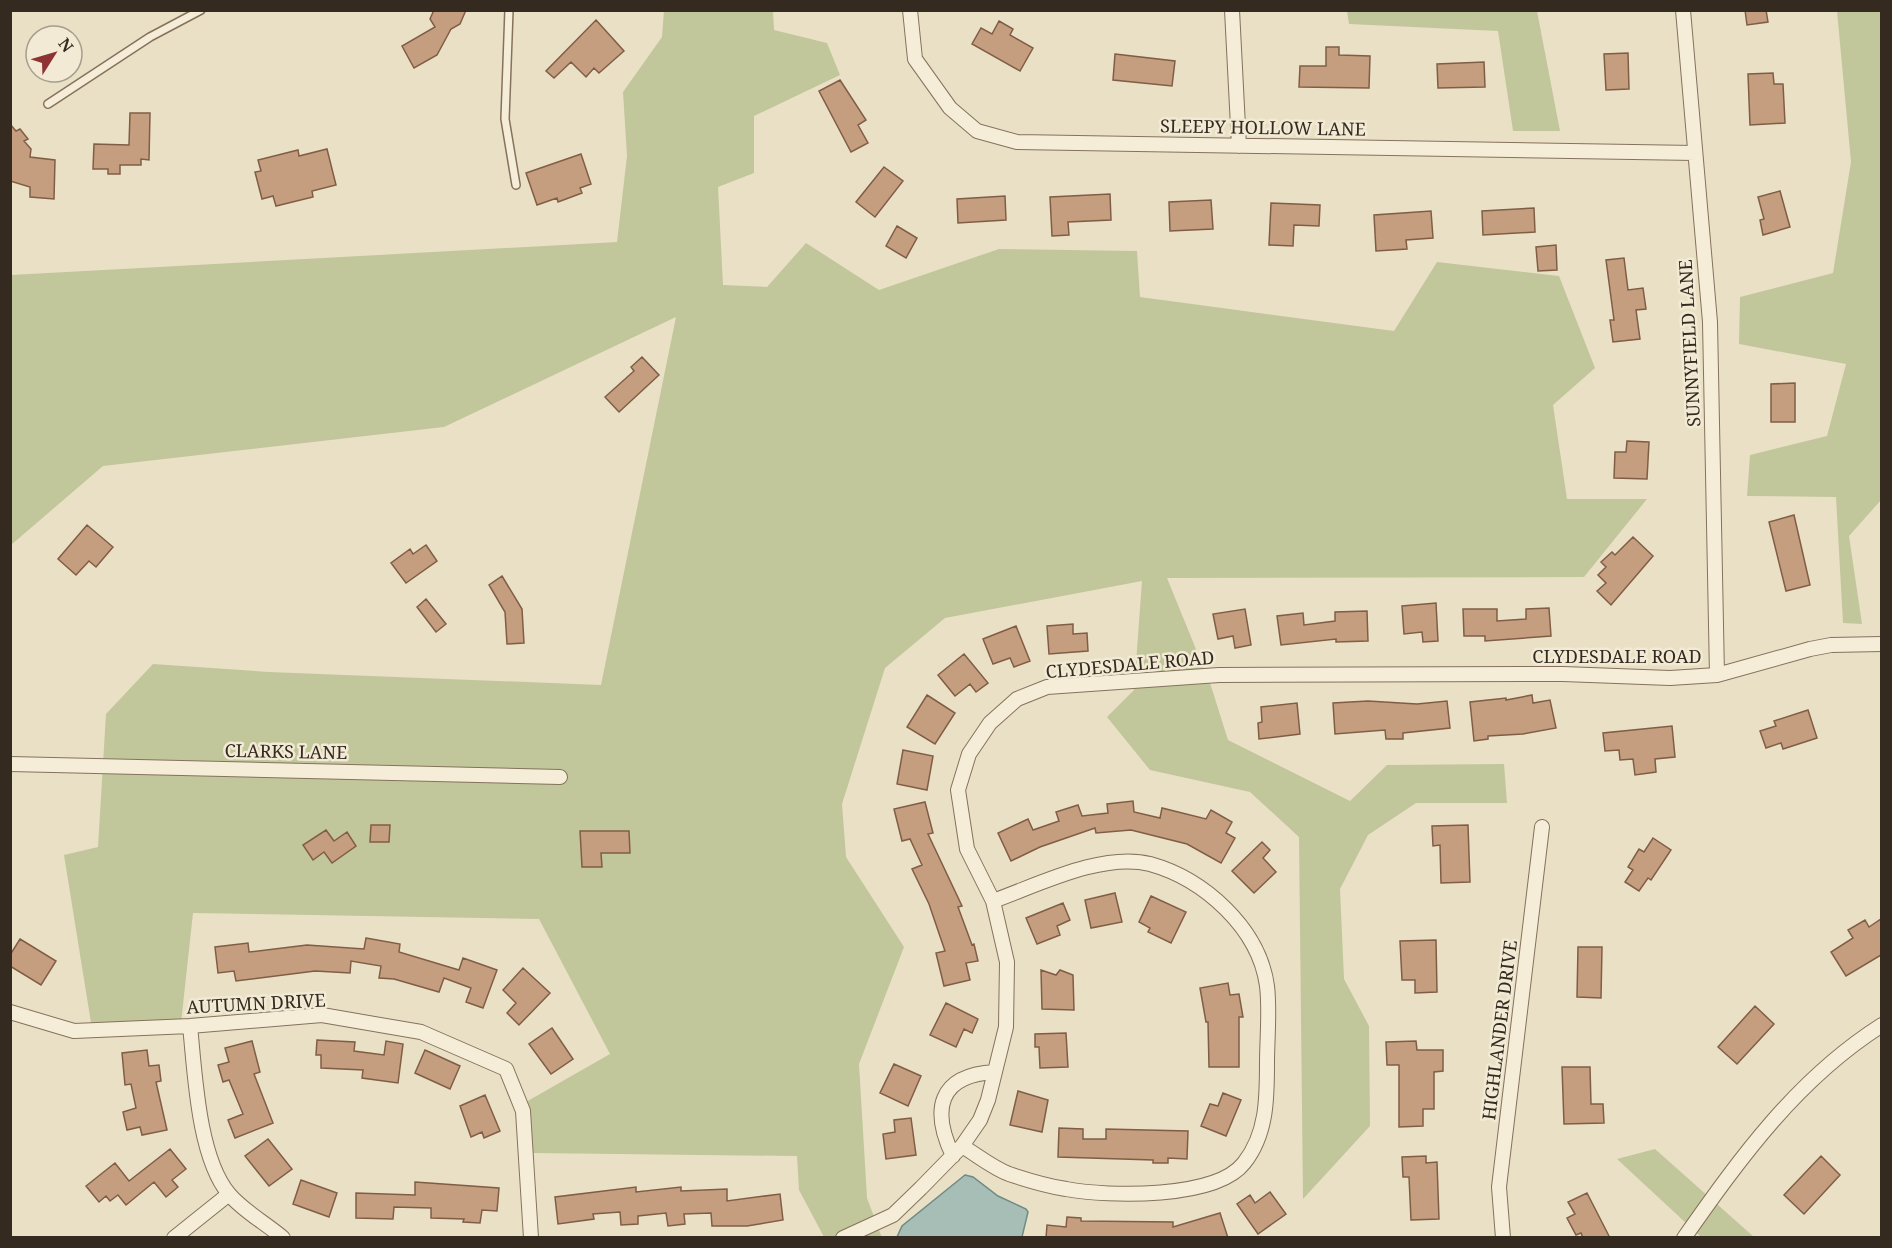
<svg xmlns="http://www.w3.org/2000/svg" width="1892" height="1248" viewBox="0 0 1892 1248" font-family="'Noto Serif',serif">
<rect width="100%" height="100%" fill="#eae0c6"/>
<path fill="#c1c79a" d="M664,10L773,11L774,30L827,43L840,75L754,116V173L718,187L723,285L767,287L806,243L879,290L999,249L1137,251L1140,297L1394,331L1437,262L1559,276L1595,368L1553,405L1567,499H1647L1584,577L1167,578L1211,686L1228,740L1350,801L1387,765L1504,764L1507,803H1416L1368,835L1340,889L1344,979L1369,1026L1370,1126L1303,1199L1299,837L1250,792L1150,770L1107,717L1134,690L1142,581L945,618L885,668L842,804L846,857L904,947L859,1064L867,1198L882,1238L824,1237L799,1190L797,1156L532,1153L526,1102L610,1054L539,919L193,913L181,1023L92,1029L64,855L98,847L106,714L153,664L269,672L601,685L676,317L444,427L103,466L11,545V275L617,242L627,156L623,92L662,37Z
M1347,11H1537L1560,131H1513L1498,31L1349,24Z
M1837,11H1882L1881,500L1849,536L1862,624L1843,623L1836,497L1747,496L1750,455L1827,436L1846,364L1739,344L1740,297L1833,273L1851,162Z
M1655,1149L1754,1237H1701L1617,1159Z"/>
<path fill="#a7beb7" stroke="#6e8b85" stroke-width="1.5" d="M965,1175L973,1177L998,1196L1026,1209L1028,1212L1022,1237H897L902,1226Z"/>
<path fill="#c59d7f" stroke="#805e45" stroke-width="1.5" d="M434,10H466L460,24L451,29L437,55L414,68L402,46L435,27L430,19Z
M1745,10H1766L1768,22L1747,25Z
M596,20L624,51L599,73L594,68L586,77L571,62L554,78L546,71Z
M999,21L1013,29L1010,35L1033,48L1020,71L972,44L981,28L992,34Z
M1326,47H1339V55L1370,56L1369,88L1299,87L1300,66H1326Z
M1628,53L1629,89L1606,90L1604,54Z
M1115,54L1175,61L1172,86L1113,80Z
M1484,62L1485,87L1438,88L1437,64Z
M1773,73L1774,84H1783L1785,123L1750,125L1748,74Z
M840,80L866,120L858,125L868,143L851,152L819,91Z
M130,113H150L149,160L141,159V165H120V174H108V169H93L94,144L129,145Z
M10,124L16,131L20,129L28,139L24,141L31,149L30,157L55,160L54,199L30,197V187L10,181Z
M327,149L336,185L312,191L313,197L276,206L273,196L262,199L255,172L261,171L258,160L298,150L299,156Z
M581,154L591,184L580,188L582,193L558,202L557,198L537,205L526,173Z
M884,167L903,181L875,217L856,202Z
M1780,191L1790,227L1763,235L1760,220L1764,219L1758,197Z
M1110,194L1111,220L1068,222L1069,235L1052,236L1050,197Z
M1005,196L1006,220L958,223L957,199Z
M1211,200L1213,229L1170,231L1169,202Z
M1271,203L1320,205L1319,226L1294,225L1293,246L1269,245Z
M1534,208L1535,232L1483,235L1482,211Z
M1431,211L1433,238L1406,240L1407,249L1376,251L1374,215Z
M897,226L917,238L906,258L886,246Z
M1556,245L1557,270L1538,271L1536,247Z
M1624,258L1628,290L1643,288L1646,309L1636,310L1640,339L1613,342L1610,320H1614L1606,260Z
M642,357L659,375L619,412L605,397L634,371L631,367Z
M1795,383V422H1771V384Z
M1627,441L1649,442L1647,479L1614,478L1615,452H1626Z
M1794,515L1810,585L1786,591L1769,522Z
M87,525L113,547L96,567L89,561L76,575L58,559Z
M1633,537L1653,556L1611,605L1597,591L1606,583L1598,575L1606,567L1601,562L1612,552L1615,555Z
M426,545L437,561L406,583L391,563L410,549L413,554Z
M502,576L522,609L524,643L507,644L505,612L489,585Z
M426,599L446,624L436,632L417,607Z
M1436,603L1438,641L1423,642L1422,632L1404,634L1402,606Z
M1549,608L1551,636L1485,641V636H1464L1463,609H1497V621L1526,619V609Z
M1245,609L1251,645L1235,648L1233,636L1218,639L1213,614Z
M1367,611L1368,641L1336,642V639L1281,645L1277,616L1303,613L1304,625L1335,621V612Z
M1073,624V634L1087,633L1088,651L1049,654L1047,626Z
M1016,626L1030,661L1014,667L1010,658L993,664L983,639Z
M964,654L988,683L976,692L970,684L955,696L938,675Z
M927,695L955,713L935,744L907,727Z
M1532,695L1533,703L1550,700L1556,728L1523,734L1488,736V739L1474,741L1470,702L1506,698V700Z
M1368,701L1417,704L1447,701L1450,728L1403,733V739H1386L1385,730L1335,734L1333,703Z
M1297,703L1300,734L1259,739L1258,723L1262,722L1261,707Z
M1808,710L1817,738L1783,749L1781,743L1766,748L1760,731L1776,726L1774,721Z
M1672,726L1675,757L1655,759L1656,772L1635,775L1633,759L1620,760L1619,750L1605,751L1603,733Z
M903,750L933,756L927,790L897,784Z
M1133,801L1134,812L1160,818L1162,808L1206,819L1211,810L1232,822L1226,833L1235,838L1221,863L1187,844L1131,830L1096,833L1095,828L1040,847L1011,861L998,833L1028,819L1033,830L1059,821L1056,812L1078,805L1082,816L1108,813L1107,804Z
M925,802L933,833L928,834L962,906L958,907L972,945L974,944L978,961L966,963L970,980L944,986L936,953L945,951L929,904L912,869L922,865L910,839L902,841L894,809Z
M371,825H390L389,842H370Z
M1468,825L1470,882L1441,883L1440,845L1433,846L1432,826Z
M326,830L334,841L347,832L356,846L332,863L324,852L313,860L303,845Z
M580,831H629L630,853H601L602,867H582Z
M1653,838L1671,850L1651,880L1648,878L1639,891L1625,882L1633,870L1628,867L1639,849L1644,852Z
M1262,842L1270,850L1263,858L1276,872L1254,893L1232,871Z
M1115,893L1122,922L1091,928L1085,900Z
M1151,896L1186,912L1171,943L1148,932L1150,928L1139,922Z
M1063,903L1070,920L1057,926L1060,935L1037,944L1026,918Z
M1881,919V955L1846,976L1831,952L1853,938L1848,930L1865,920L1869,927Z
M366,938L400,944L399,952L459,970L463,958L497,970L483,1008L466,1002L471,988L444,978L439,992L394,979L379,978L381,966L351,961L350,973L315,971L236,981L234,971L218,973L215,947L248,943L249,952L307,945L364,949Z
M20,939L56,961L41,985L10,966V955Z
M1436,940L1437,992L1415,993V980H1402L1400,941Z
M1578,947H1602L1601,998L1577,997Z
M523,968L550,993L519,1025L507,1013L516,1003L503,990Z
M1041,970L1056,975L1060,970L1073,975L1074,1010L1042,1009Z
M1228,983L1230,995L1239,994L1243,1017H1239V1067H1209L1208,1022H1206L1200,988Z
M946,1003L978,1019L972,1033L964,1029L956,1047L930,1035Z
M1755,1006L1774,1024L1737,1064L1718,1047Z
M552,1028L573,1059L551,1074L529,1044Z
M1066,1033L1068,1067L1040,1068L1039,1047H1035V1034Z
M317,1040L355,1042L354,1051L384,1055L386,1041L403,1044L398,1083L362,1078L363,1070L321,1068V1055H316Z
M252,1041L260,1072L254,1074L273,1123L235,1138L228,1120L243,1114L229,1080L223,1082L218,1065L229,1062L225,1048Z
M1416,1041L1417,1050H1443V1071L1434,1072V1109H1423V1126L1399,1127V1065H1387L1386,1042Z
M147,1050L149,1066L159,1065L161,1081L156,1082L167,1130L142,1135L140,1127L127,1130L123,1112L136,1108L131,1084L125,1085L122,1053Z
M425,1050L460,1066L450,1089L415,1073Z
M894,1064L921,1076L908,1106L880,1093Z
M1562,1067H1590L1591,1104H1603L1604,1123L1564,1124Z
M1018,1091L1048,1100L1042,1132L1010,1125Z
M1223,1093L1241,1100L1226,1136L1201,1126L1210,1104L1218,1106Z
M485,1095L500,1131L484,1138L482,1132L471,1137L460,1106Z
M911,1118L916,1155L886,1159L883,1134L895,1132L894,1120Z
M1059,1128L1083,1129V1139H1106V1129L1188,1131L1187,1159L1168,1158V1163H1153V1160L1058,1157Z
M268,1139L292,1169L269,1186L245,1156Z
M170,1149L186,1169L172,1180L178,1187L166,1197L154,1182L126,1205L118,1195L110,1201L106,1196L99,1202L86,1186L115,1163L129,1181Z
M1426,1156V1163L1437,1162L1439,1219L1411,1220L1409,1177H1403L1402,1157Z
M1821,1156L1840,1175L1804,1214L1784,1195Z
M301,1180L337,1193L329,1217L293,1204Z
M415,1182L499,1188L497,1211L482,1210L480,1223L463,1222L464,1219L431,1218V1208L394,1207L393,1219L356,1218V1193L415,1195Z
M636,1187V1192L681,1187V1191L727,1189V1201L780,1194L783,1220L747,1226H712L711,1213L684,1214L685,1224L668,1226L666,1213L638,1216V1224L621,1225L620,1212L593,1214L594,1219L558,1224L555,1197Z
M1270,1192L1286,1214L1258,1234L1237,1204L1250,1195L1255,1203Z
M1587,1193L1610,1238H1583L1581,1233L1576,1235L1567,1218L1575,1214L1568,1202Z
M1220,1213L1228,1238H1046L1047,1225L1066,1227L1067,1217L1081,1218V1221L1173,1222V1227Z"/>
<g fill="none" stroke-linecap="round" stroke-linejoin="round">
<g stroke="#84725d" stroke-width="10">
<path id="service" d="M509,10L505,119L516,185
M48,104L150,37L201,10"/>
</g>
<g stroke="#84725d" stroke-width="16">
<path id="minor" d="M910,10L915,59L950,108L977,131L1017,142L1695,153
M1232,10L1239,146
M1683,10L1710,322L1717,675
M10,764L560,777
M10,1012L74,1031L190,1026L322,1015L421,1032L506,1069L523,1111L531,1238
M190,1026C195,1073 198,1157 229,1194C243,1211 267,1224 283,1238
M962,1146C977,1155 993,1168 1009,1174C1027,1180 1047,1186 1066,1189C1109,1197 1216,1199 1244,1163C1267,1134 1267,1098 1267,1063C1267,1038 1270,1011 1267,986C1259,928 1204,879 1150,864C1102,852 1038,885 993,901
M953,1156C931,1110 938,1075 995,1072
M174,1238L229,1194
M843,1238L893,1215L921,1188L962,1146L980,1120L988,1100L1006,1027L1007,962L993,901L967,849L958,790L969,754L990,723L1017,699L1047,687L1219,675L1563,674L1670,678L1717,675L1810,649L1831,645L1882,644
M1503,1238L1499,1187L1542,827
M1684,1238C1741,1157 1797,1079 1882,1025"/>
</g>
<use href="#service" stroke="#f6edd8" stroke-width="7"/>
<use href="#minor" stroke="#f6edd8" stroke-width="14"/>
</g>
<g text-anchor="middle" stroke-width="5" stroke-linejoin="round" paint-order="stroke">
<g font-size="18" fill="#352a20" stroke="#f2ead4">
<text transform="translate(1263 128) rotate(1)" y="6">SLEEPY HOLLOW LANE</text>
<text transform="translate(1690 343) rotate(-93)" y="6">SUNNYFIELD LANE</text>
<text x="1617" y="663">CLYDESDALE ROAD</text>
<text transform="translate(1130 665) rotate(-5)" y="6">CLYDESDALE ROAD</text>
<text transform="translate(286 752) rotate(1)" y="6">CLARKS LANE</text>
<text transform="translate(256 1004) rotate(-3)" y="6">AUTUMN DRIVE</text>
<text transform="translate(1500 1030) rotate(-83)" y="6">HIGHLANDER DRIVE</text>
</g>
</g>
<rect width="1892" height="1248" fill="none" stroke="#352a20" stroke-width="24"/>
<g transform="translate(54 54) rotate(53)"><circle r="28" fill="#f2ead4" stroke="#a69d8c" stroke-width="1.5"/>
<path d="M0-4.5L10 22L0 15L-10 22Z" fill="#8d3333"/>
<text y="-9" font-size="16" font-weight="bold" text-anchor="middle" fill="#352a20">N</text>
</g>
</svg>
